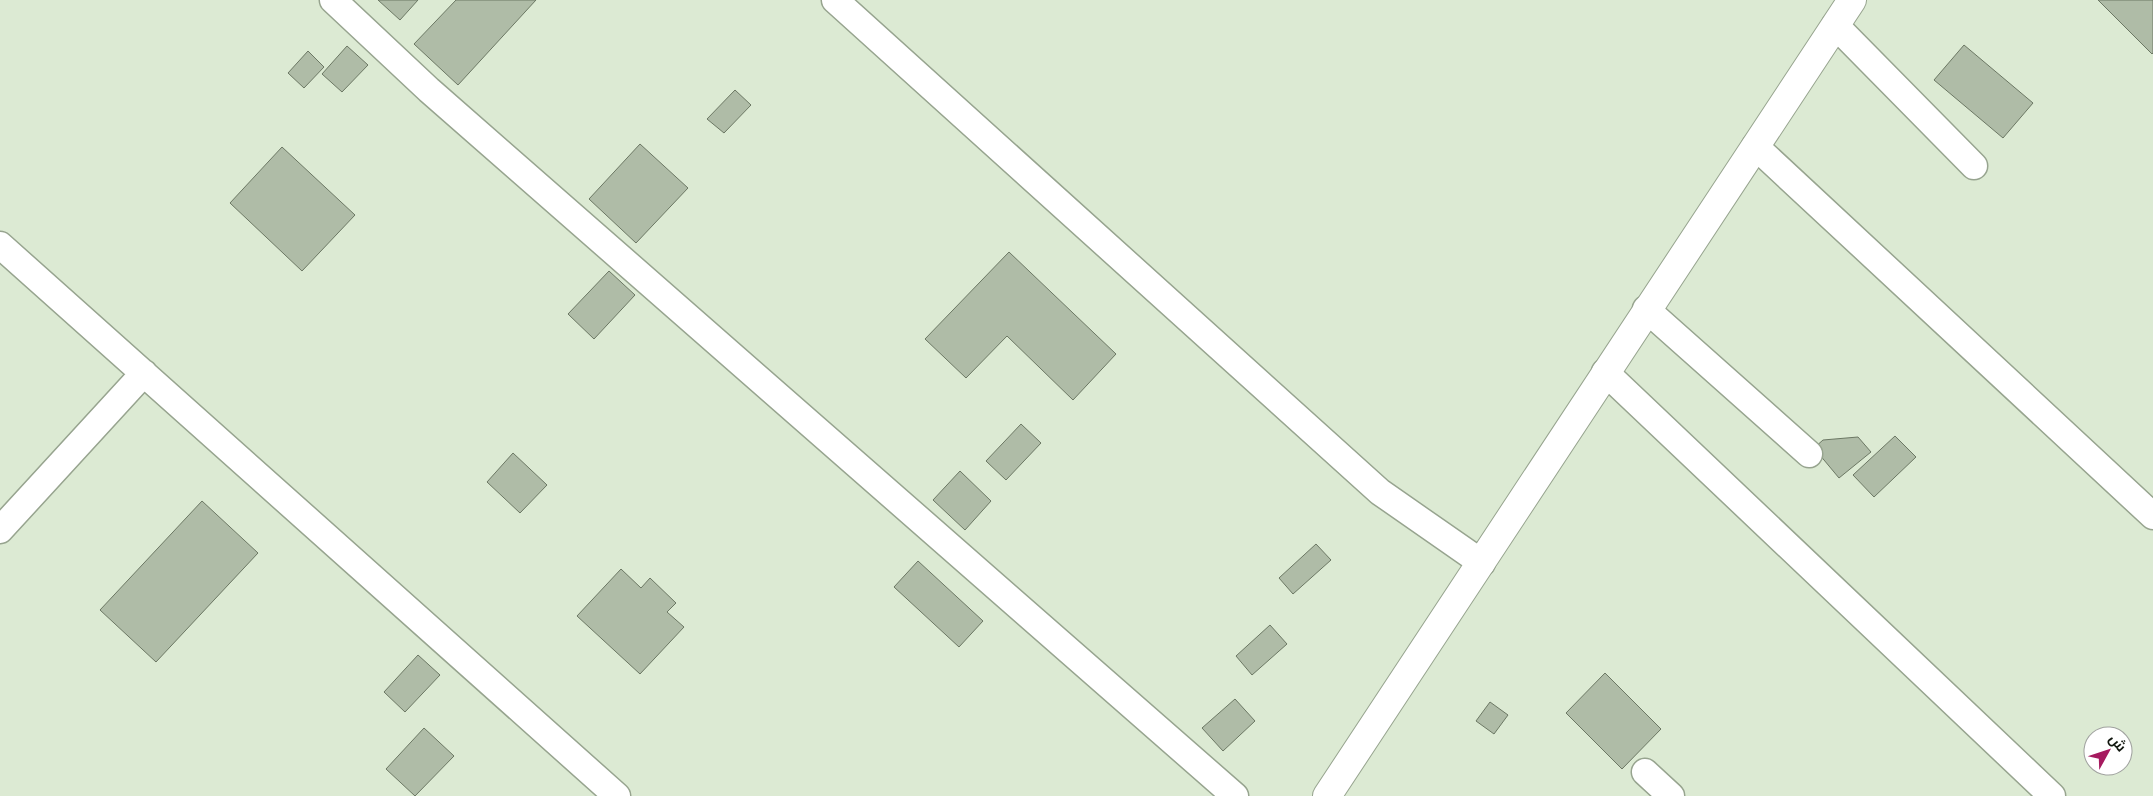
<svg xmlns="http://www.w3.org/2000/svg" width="2153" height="796" viewBox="0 0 2153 796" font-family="Jost,Cairo,sans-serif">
<rect width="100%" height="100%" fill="#dcead3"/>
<path fill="#afbca7" stroke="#6c7864" d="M378,0H418L400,20Z
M456,0H536L458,85L414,44Z
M2098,0H2153V53L2152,54Z
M1964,45L2033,103L2003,138L1934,80Z
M347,46L368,65L342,92L322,74Z
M308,51L324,67L304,88L288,73Z
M735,90L751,105L724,133L707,119Z
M640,144L688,188L636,243L589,199Z
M282,147L355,215L302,271L230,203Z
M1009,252L1116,354L1073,400L1007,336L966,378L925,339Z
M609,271L635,295L594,339L568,314Z
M1021,424L1041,443L1006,480L986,461Z
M1895,436L1916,457L1874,497L1853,475Z
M1858,437L1871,452L1839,478L1814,448L1823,440Z
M513,453L547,485L520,513L487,482Z
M960,471L991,501L965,530L933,500Z
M202,501L258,553L156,662L100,610Z
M1316,544L1331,560L1293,594L1279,578Z
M918,561L983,621L959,647L894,587Z
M621,569L641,588L650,578L676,603L667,612L684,627L640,674L577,616Z
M1270,625L1287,644L1252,675L1236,656Z
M418,655L440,675L405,712L384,692Z
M1605,673L1661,729L1622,769L1566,713Z
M1235,699L1255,721L1223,751L1202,728Z
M1490,702L1508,715L1494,734L1476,721Z
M424,728L454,756L415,796L386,769Z"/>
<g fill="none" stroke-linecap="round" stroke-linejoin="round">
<g stroke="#97a48f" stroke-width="29">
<path id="street" d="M333,0L429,90L1235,796
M835,0L1380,492L1482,563
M1835,25L1974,166
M1755,146L2153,516
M0,245L617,796
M1646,309L1809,454
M1605,372L2052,796
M0,530L144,373
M1645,772L1671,796"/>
</g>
<g stroke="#97a48f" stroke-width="30">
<path id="secondary" d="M1327,796L1852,0"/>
</g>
<use href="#street" stroke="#fff" stroke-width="26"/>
<use href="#secondary" stroke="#fff" stroke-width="28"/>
</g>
<g transform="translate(2108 751) rotate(50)"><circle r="24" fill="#ffffff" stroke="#a0a29f"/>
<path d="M0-4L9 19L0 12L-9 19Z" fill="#a61a5f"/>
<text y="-8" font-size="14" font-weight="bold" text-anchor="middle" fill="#12170f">ش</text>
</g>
</svg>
